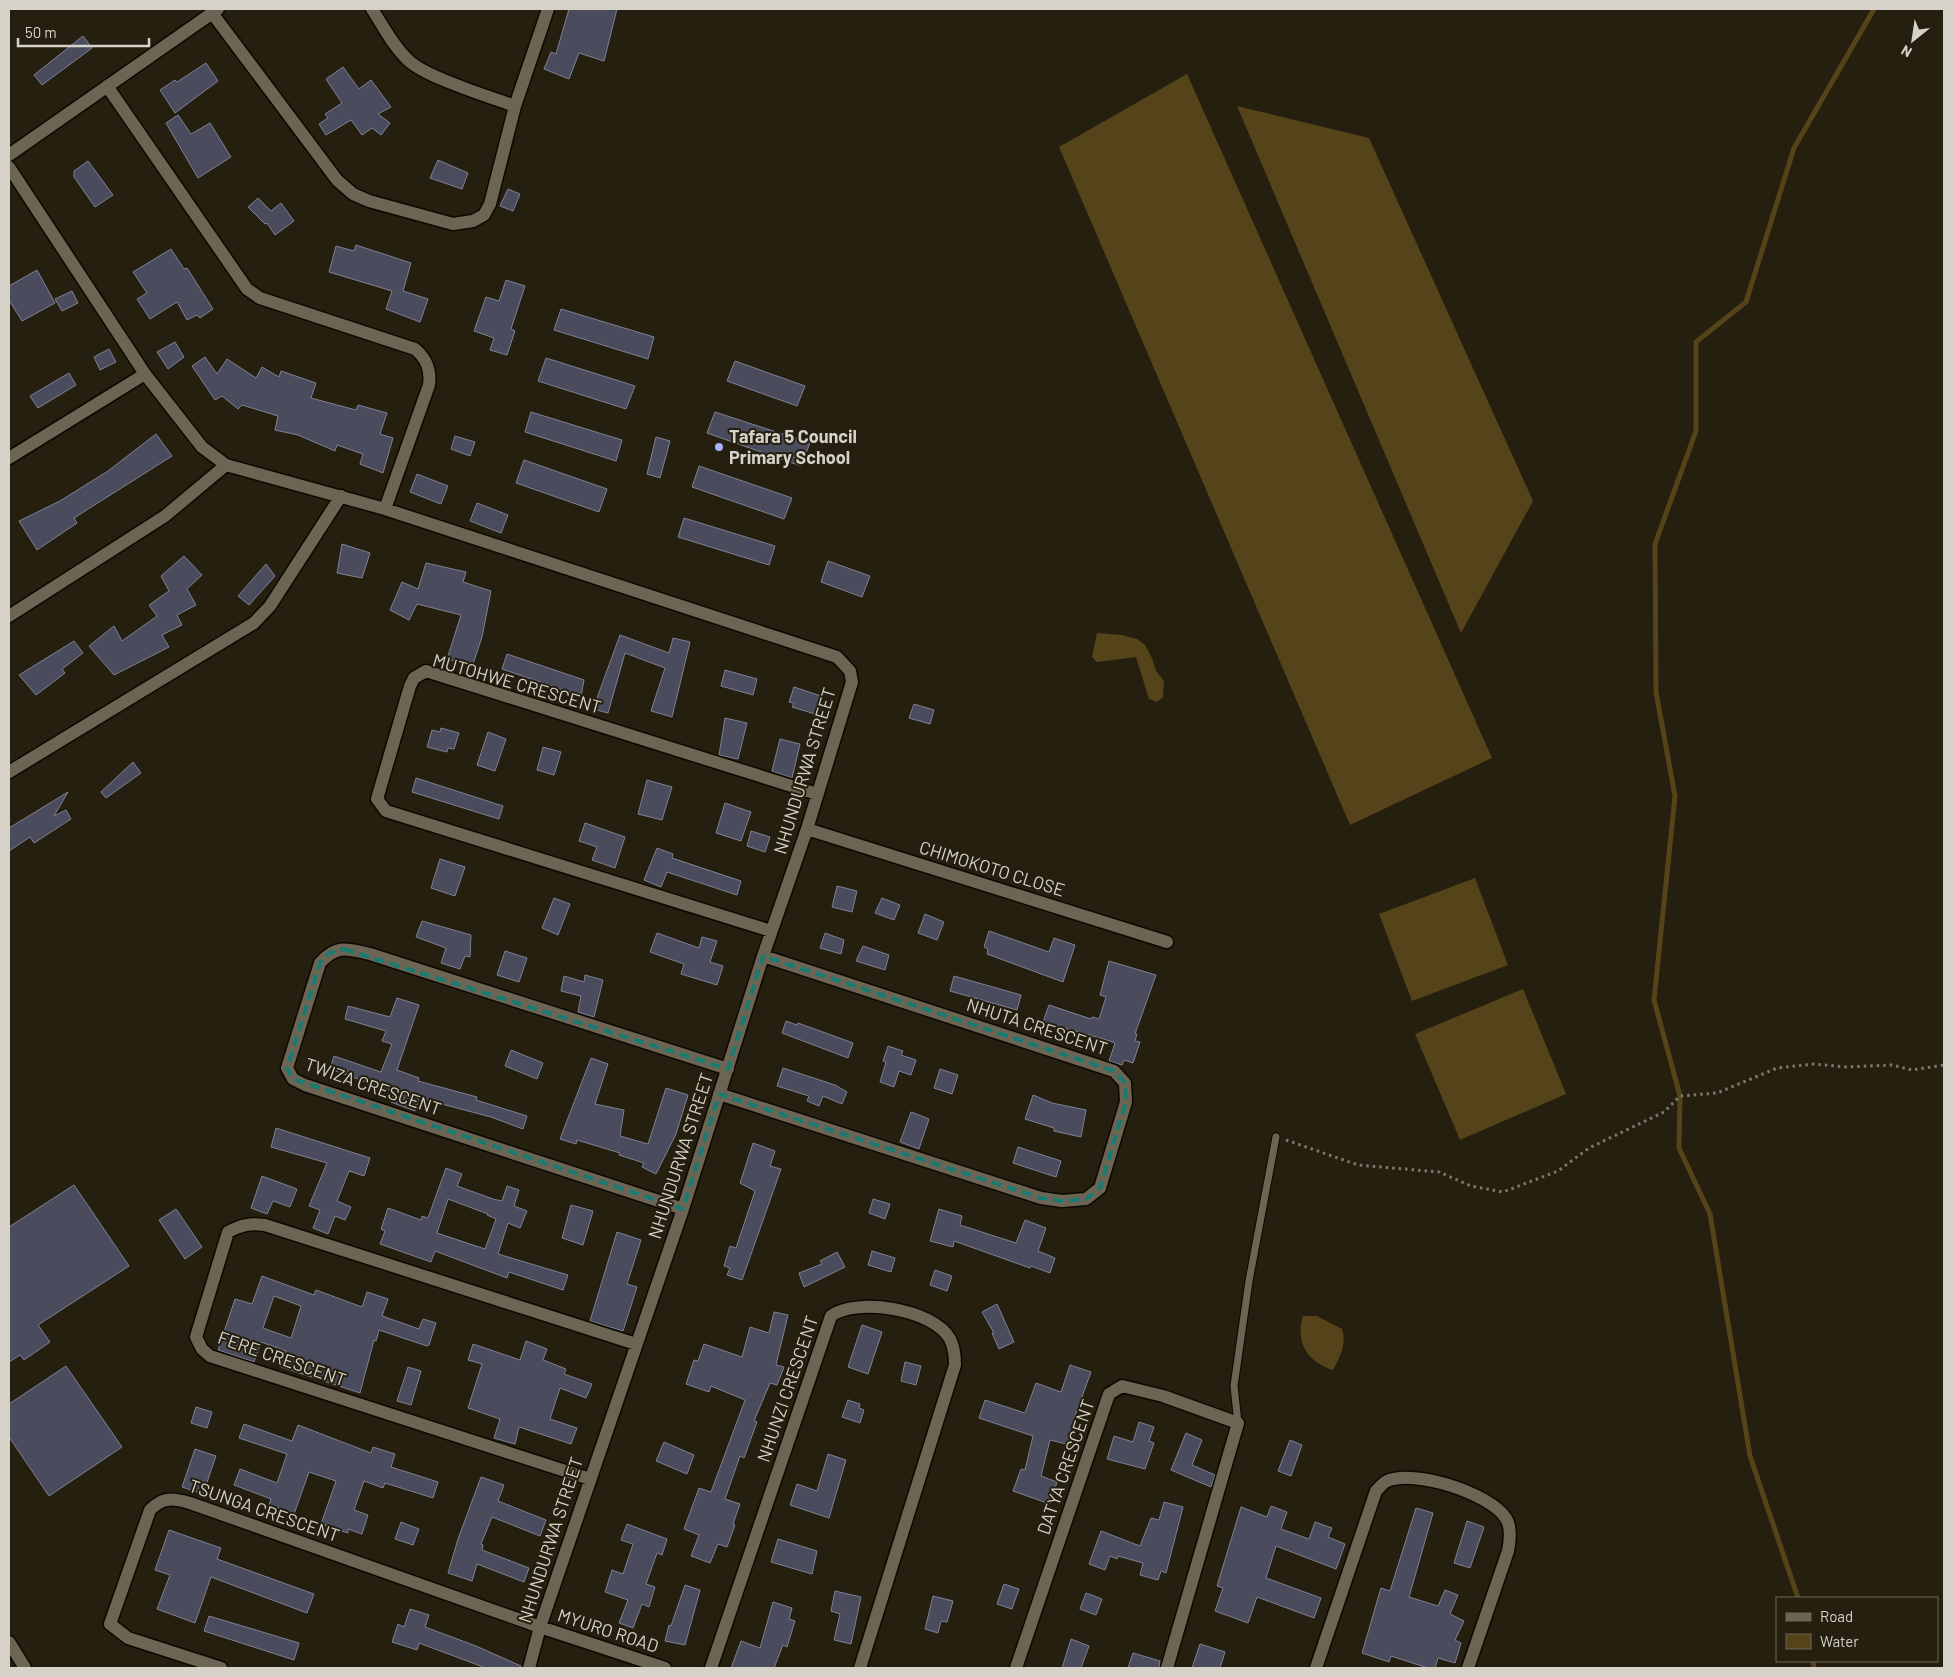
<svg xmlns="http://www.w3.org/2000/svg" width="1953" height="1677" viewBox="0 0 1953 1677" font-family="Barlow,sans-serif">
<rect width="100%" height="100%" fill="#251f0f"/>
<path fill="#554319" d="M1187,74L1492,758L1350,825L1059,147Z
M1237,106L1369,138L1533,501L1461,633Z
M1097,633L1122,635L1137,639L1145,645L1152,658L1156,671L1164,681L1163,697L1157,702L1149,699L1136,657L1097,662L1092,657Z
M1475,878L1508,965L1412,1001L1379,914Z
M1523,989L1566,1094L1460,1140L1415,1034Z
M1303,1316H1317L1342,1329C1347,1344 1340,1357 1333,1370C1307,1362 1295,1342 1303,1316Z"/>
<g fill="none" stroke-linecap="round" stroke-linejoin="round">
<path stroke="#554319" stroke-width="5" d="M1798,1598L1750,1456L1710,1214L1679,1148L1680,1096L1654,1000L1675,796L1656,692L1655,544L1696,431V342L1746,302L1794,148L1874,9
M1813,1661L1814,1668"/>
</g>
<path fill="#4a4c5d" stroke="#7f8194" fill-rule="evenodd" d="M569,9H617L604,61L579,53L569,79L544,69L551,52L556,54Z
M83,36L92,48L42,85L34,75Z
M206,63L218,81L175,113L160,90L175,80L177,82Z
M343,67L359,89L371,80L391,107L378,114L390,123L381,135L372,128L362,135L351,120L326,135L319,124L328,118L325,114L342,103L326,79Z
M178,115L191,134L210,123L231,157L198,178L166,123Z
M438,160L468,173L462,189L430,178Z
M88,161L113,195L95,207L74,177V171Z
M508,189L520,194L513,211L500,206Z
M258,198L271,211L281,203L294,221L275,235L267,223L265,224L248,207Z
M356,245L411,263L403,291L428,299L420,322L386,309L392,291L329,272L336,246L354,251Z
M171,249L184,269L187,268L213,309L200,318L197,315L187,320L177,302L150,319L137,299L147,293L133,272Z
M37,270L55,303L22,321L9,300V286Z
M506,280L525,286L511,329L515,331L507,355L490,350L494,338L474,331L486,297L499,301Z
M72,291L78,303L62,311L55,299Z
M561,309L654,337L648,359L554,330Z
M175,342L184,357L168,369L157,352Z
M109,349L116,362L100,370L94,357Z
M205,357L217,374L227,359L256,378L262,367L279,377L281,371L316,383L311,398L356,410L358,405L387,413L380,434L393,438L383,473L360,464L363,454L337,445L335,451L298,435L275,430L278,416L242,405L238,409L222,396L215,400L192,366Z
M546,358L635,386L626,409L538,381Z
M735,361L805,386L797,406L727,381Z
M69,373L76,385L38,408L30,396Z
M531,412L622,440L616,461L525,432Z
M715,412L810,443L801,466L707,433Z
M156,434L172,456L74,518L77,523L37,550L19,521L60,501L108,471Z
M455,436L475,442L470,456L451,449Z
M656,437L670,441L660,478L647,474Z
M524,460L607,489L599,512L516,483Z
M699,466L792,498L784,519L692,487Z
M417,474L448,486L441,504L410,492Z
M477,503L508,515L501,533L470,521Z
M684,518L775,546L769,565L678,537Z
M342,544L370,553L362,578L337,573Z
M184,556L202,575L187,589L196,605L177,615L182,625L162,635L169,647L114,675L89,646L114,626L122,641L157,616L149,605L169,591L161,576Z
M828,561L870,576L862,597L821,582Z
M426,563L466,572L463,582L491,591L482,637L472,667L447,659L461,615L417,604L409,620L390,610L402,582L418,589Z
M266,564L275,576L249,605L238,596Z
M620,635L669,653L673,638L690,642L672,717L651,711L665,668L625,653L608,713L593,709Z
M74,641L83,653L62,669L65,673L36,695L19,675Z
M507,654L584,680L581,696L502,669Z
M725,670L757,679L753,695L721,686Z
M794,687L821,696L815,714L792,707L794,703L789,702Z
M914,704L934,710L930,724L909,718Z
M725,718L747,723L738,759L719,755Z
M441,728L459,733L454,749L448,748L447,752L427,747L432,730L440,732Z
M488,732L506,739L495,771L477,765Z
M780,739L800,744L792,778L772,771Z
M543,747L561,752L554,775L537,770Z
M133,762L141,773L106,798L101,792Z
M416,778L503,806L499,819L412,792Z
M647,780L672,787L662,820L638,814Z
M68,792L54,816L66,810L71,819L34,843L30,837L9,851V828Z
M725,803L751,812L741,841L716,833Z
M585,823L625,837L615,868L592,860L597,847L579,841Z
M751,831L770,837L765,852L747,846Z
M657,848L673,854L672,858L741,881L737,895L667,872L661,887L644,880Z
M440,859L465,867L455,896L431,888Z
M837,886L857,891L852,912L832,907Z
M554,898L570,904L558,935L542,928Z
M882,898L900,905L894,920L875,913Z
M925,914L944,922L937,940L918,933Z
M422,921L471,935L470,957L465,956L460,969L441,963L446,948L416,937Z
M989,931L1049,952L1054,938L1075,945L1063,982L987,954L988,949L984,947Z
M657,933L699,948L702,937L717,941L710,962L723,966L717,985L681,974L684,964L650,952Z
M825,933L844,940L841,954L820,948Z
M863,946L889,955L885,970L856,961Z
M505,951L527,958L519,982L497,975Z
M1109,961L1156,975L1135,1034H1137L1135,1041L1140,1042L1133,1063L1124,1060L1122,1065L1109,1061L1115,1043L1110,1041L1043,1022L1049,1005L1091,1019L1092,1017L1099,1019L1106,997L1100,995Z
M585,975L603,980L594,1017L578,1012L581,996L561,991L564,976L584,982Z
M954,976L1021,995L1017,1010L950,991Z
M397,998L419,1005L397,1070L419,1078L418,1081L477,1097L476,1100L527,1116L523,1129L491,1117L419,1098L415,1111L391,1102L394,1092L330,1069L334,1056L381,1072L392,1044L382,1041L386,1031L345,1019L348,1006L390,1017Z
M786,1021L797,1025L798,1023L853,1043L848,1058L782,1033Z
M888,1046L903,1051L901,1055L916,1060L911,1075L899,1071L894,1087L880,1082L886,1062L883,1061Z
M511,1050L543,1063L537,1079L505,1066Z
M591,1058L608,1064L595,1104L624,1110L620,1136L648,1144L666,1088L688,1095L676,1134L656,1174L642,1167L644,1163L619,1155L620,1153L577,1140L576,1144L560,1139Z
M783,1068L835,1085L847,1092L842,1104L823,1096L819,1106L807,1101L809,1096L777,1086Z
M940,1069L958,1075L952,1094L934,1088Z
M1033,1095L1052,1103L1086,1110L1081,1137L1054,1131V1128L1025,1119Z
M911,1112L929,1119L919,1149L900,1142Z
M276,1128L370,1158L364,1176L349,1171L337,1201L351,1207L345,1220L335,1216L328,1234L313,1228L320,1210L309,1206L327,1163L271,1147Z
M753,1143L775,1151L770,1166L781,1169L742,1280L727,1275L730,1268L724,1266L730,1246L736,1248L755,1191L740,1183Z
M1018,1147L1061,1161L1056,1177L1013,1163Z
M446,1168L462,1174L457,1186L493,1199L502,1201L507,1186L519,1190L514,1206L527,1211L520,1228L508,1223L498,1254L568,1275L563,1290L509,1272L507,1278L435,1251L431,1262L380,1244L385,1231L381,1229L388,1208L421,1220L422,1216L428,1218ZM448,1199L488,1214L487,1215L496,1219L485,1249L437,1233Z
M262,1176L297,1189L290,1207L273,1201L267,1214L251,1208Z
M74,1185L129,1266L38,1325L50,1342L24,1360L20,1355L9,1362V1227Z
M873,1199L890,1204L885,1219L869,1213Z
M571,1205L593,1211L583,1245L562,1238Z
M176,1209L202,1247L185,1259L159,1220Z
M939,1209L962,1216L960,1225L1016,1243L1025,1220L1046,1228L1038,1251L1055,1258L1050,1273L1031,1266L1030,1268L954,1241L953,1247L930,1241Z
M617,1232L641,1240L627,1284L637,1287L623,1331L590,1321Z
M872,1251L895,1258L891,1272L868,1265Z
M837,1252L845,1267L804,1287L799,1273L822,1264L820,1261Z
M935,1270L952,1276L947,1291L930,1285Z
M262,1276L314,1295L316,1290L362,1307L367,1292L388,1299L382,1316L419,1329L423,1319L436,1323L429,1345L427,1346L379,1330L376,1341L374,1340L360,1393L281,1367L286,1351L261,1342L254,1362L218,1350L235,1299L252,1304ZM274,1296L301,1306L291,1338L263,1328Z
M997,1304L1014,1342L999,1349L992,1333H994L982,1312Z
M774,1312L788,1315L776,1365L784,1367L777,1385L770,1383L754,1421L757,1422L744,1458L740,1456L725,1499L740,1504L733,1524L735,1525L727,1547L718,1544L710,1563L691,1556L699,1535L684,1529L699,1488L711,1492L745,1400L711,1386L709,1392L686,1384L694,1360L698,1361L704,1344L742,1357L750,1327L769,1333Z
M862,1325L882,1332L868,1374L848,1367Z
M526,1341L547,1349L543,1360L566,1369L564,1374L592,1384L586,1398L560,1388L550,1419L577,1428L571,1444L519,1427L515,1444L494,1438L500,1419L468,1408L482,1364L468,1360L473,1344L520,1360Z
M905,1362L921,1366L916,1385L901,1381Z
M1070,1365L1091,1372L1072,1424L1076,1425L1070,1445L1050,1440L1041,1476L1057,1482L1050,1504L1013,1491L1021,1469L1025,1470L1033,1436L979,1418L985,1400L1025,1413L1036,1383L1061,1392Z
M66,1366L122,1447L49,1496L9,1437V1404Z
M408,1367L421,1371L411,1405L397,1401Z
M848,1400L860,1404L859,1408L864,1410L860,1423L842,1417Z
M196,1407L212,1412L207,1428L191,1423Z
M1139,1422L1154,1427L1149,1441L1154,1443L1145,1469L1107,1459L1114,1436L1133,1442Z
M244,1424L292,1441L298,1425L371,1453L373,1447L395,1454L391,1467L438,1482L433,1498L385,1483L383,1488L364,1481L354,1510L368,1515L362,1534L348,1529V1533L321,1524L336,1481L309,1472L294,1514L269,1505L271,1499L234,1485L240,1469L277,1483L287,1454L239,1438Z
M1186,1433L1202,1440L1192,1465L1215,1475L1211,1487L1171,1470Z
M1290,1440L1302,1445L1291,1476L1278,1471Z
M664,1442L694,1455L687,1474L656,1461Z
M195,1449L216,1456L203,1494L182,1487Z
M828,1454L846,1460L829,1518L790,1505L797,1484L817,1491Z
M481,1477L504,1485L498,1501L546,1520L540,1536L492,1517L481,1544L483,1545L482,1550L529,1568L524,1582L477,1564L472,1581L448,1573L458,1539Z
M1164,1502L1183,1507L1166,1573L1161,1571L1158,1580L1140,1575L1143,1563L1118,1556L1117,1559L1110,1556L1105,1570L1089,1564L1101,1531L1140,1546L1151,1518L1159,1520Z
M1271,1506L1287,1512L1281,1529L1309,1539L1315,1522L1332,1528L1328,1537L1345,1544L1336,1569L1276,1546L1266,1578L1321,1598L1314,1618L1257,1597L1248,1623L1215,1611L1223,1588L1217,1586L1241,1507L1267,1517Z
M1416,1508L1433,1513L1409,1597L1438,1606L1445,1590L1458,1595L1450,1614L1464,1621L1455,1640L1461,1643L1455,1663L1438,1658L1435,1668H1428L1391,1656L1389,1662L1362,1653L1381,1588L1390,1591Z
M1467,1521L1484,1527L1470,1568L1454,1563Z
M401,1522L419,1529L413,1545L395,1539Z
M627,1524L667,1539L662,1555L657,1553L646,1584L655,1587L649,1607L642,1604L633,1628L619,1623L628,1600L605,1592L612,1570L623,1574L633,1544L621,1540Z
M169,1530L221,1548L217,1559L314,1594L307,1613L211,1577L195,1623L157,1609L170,1575L155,1570Z
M778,1539L817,1551L812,1574L771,1562Z
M1004,1584L1019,1589L1012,1609L997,1604Z
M685,1585L700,1590L685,1645L665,1641L669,1625L671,1626Z
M835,1591L861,1597L851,1644L834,1640L840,1614L831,1611Z
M1086,1593L1102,1599L1096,1615L1080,1609Z
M933,1596L953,1601L947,1622L941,1621L938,1633L925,1629Z
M773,1602L792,1608L789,1619L795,1621L787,1647L783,1645L774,1668H731L741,1641L760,1648Z
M410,1609L429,1615L425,1627L476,1646L521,1666V1668H486L419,1643L417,1650L392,1642L398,1624L404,1627Z
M209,1616L299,1643L294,1660L204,1631Z
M1071,1639L1089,1646L1081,1668H1062Z
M1200,1644L1225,1652L1220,1668H1192Z
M1133,1653L1160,1661L1159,1668H1128Z"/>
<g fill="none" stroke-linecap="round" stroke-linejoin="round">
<g stroke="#0e0800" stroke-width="9">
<path id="lane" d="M1238,1423L1234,1386L1249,1281L1276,1137"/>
</g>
<g stroke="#0e0800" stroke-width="15">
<path id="street" d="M372,9C383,26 393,46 408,60C425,77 490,97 515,106
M212,13L337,180L353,194L369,201L453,224L473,221L484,215L490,204L515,106L548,9
M107,86L247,289L260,298L415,349C427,359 431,370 429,385L385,509
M9,155L218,9
M9,167L145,374L202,447L226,465L385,509L837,657L850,671L852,682L807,829L763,956L683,1209L540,1627L529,1668
M9,458L145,374
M9,616L165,516L226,465
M9,772L254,623L270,606L341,496
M807,829L1167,942
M771,931L386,811L377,799L410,686L414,678L426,671L817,794
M719,1094L1041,1198L1062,1201L1086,1199L1100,1188L1126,1102L1125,1083L1114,1071L763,956
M683,1209L305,1085L293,1079L287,1068L320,963C337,944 347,949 370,954L728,1069
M590,1479L210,1356L202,1349L196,1337L228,1232C241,1225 250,1223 265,1225L636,1344
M221,1668L128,1638L110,1624L150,1510C163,1497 172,1498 190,1503L540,1627L665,1668
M711,1668L831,1316C856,1297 934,1309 950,1339C954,1347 955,1357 955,1365L860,1668
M1016,1668L1109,1394L1122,1386L1163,1396L1238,1423L1167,1668
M1316,1668L1376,1491C1379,1488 1383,1483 1387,1481C1415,1469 1488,1493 1505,1517C1512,1526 1510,1541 1508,1551L1468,1668"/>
</g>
<g stroke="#0e0800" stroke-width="15">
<path id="secondary" d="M9,1642L25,1668"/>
</g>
<path stroke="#7e796c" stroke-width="3" stroke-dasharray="2.5 4" stroke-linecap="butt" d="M1286,1140L1358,1165L1439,1172L1471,1186L1503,1192L1558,1171L1589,1148L1664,1112L1680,1096L1717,1093L1777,1068L1814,1064L1846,1067L1892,1065L1912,1070L1944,1065"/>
<use href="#lane" stroke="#6d6554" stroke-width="7"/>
<use href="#street" stroke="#6d6554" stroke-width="12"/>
<use href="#secondary" stroke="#6d6554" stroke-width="12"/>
</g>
<path fill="none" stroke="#197b72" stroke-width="4" stroke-dasharray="10 6" stroke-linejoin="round" d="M344,949L728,1069L763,956L1114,1071L1125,1083L1126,1102L1100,1188L1086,1199L1062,1201L1041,1198L719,1094L683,1209L293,1079L287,1068L320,963L329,953Z"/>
<circle fill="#a9b0fc" stroke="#251f0f" stroke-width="2" cx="719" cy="447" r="5"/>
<g text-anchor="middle" stroke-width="4" stroke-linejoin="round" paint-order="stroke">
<g font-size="18" font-weight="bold" fill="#d6d2c8" stroke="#251f0f" text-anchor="start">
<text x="729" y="443">Tafara 5 Council<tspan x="729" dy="21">Primary School</tspan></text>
</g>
<g font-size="18" fill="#d6d2c8" stroke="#251f0f">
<text transform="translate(517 684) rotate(16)" y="6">MUTOHWE CRESCENT</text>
<text transform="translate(805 771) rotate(-73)" y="6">NHUNDURWA STREET</text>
<text transform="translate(992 869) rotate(17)" y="6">CHIMOKOTO CLOSE</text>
<text transform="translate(1037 1027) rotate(18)" y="6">NHUTA CRESCENT</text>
<text transform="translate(373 1087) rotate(19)" y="6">TWIZA CRESCENT</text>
<text transform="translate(681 1156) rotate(-72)" y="6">NHUNDURWA STREET</text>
<text transform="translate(282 1359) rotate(19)" y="6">FERE CRESCENT</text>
<text transform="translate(788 1389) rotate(-71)" y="6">NHUNZI CRESCENT</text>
<text transform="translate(1066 1467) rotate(-71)" y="6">DATYA CRESCENT</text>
<text transform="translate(264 1511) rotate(19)" y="6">TSUNGA CRESCENT</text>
<text transform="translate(551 1540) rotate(-72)" y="6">NHUNDURWA STREET</text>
<text transform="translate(608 1631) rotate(18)" y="6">MYURO ROAD</text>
</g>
</g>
<rect width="1953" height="1677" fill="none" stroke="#d6d2c8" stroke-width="20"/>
<rect x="1776" y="1597" width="162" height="65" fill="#251f0f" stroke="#6c6759"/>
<rect x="1786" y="1613" width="25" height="8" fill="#6d6554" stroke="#6c6759"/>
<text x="1820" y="1622" font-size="15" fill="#d6d2c8">Road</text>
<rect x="1786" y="1634" width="25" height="15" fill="#554319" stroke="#6c6759"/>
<text x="1820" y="1647" font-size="15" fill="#d6d2c8">Water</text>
<g transform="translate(1913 40) rotate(210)" stroke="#251f0f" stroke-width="4" paint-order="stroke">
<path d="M0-4L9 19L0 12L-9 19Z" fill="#d6d2c8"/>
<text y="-8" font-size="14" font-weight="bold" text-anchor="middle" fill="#d6d2c8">N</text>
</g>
<path d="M18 38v8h131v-8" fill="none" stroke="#d6d2c8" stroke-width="2.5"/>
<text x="25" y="38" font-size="15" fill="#d6d2c8" stroke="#251f0f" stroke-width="4" paint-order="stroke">50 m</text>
</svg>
